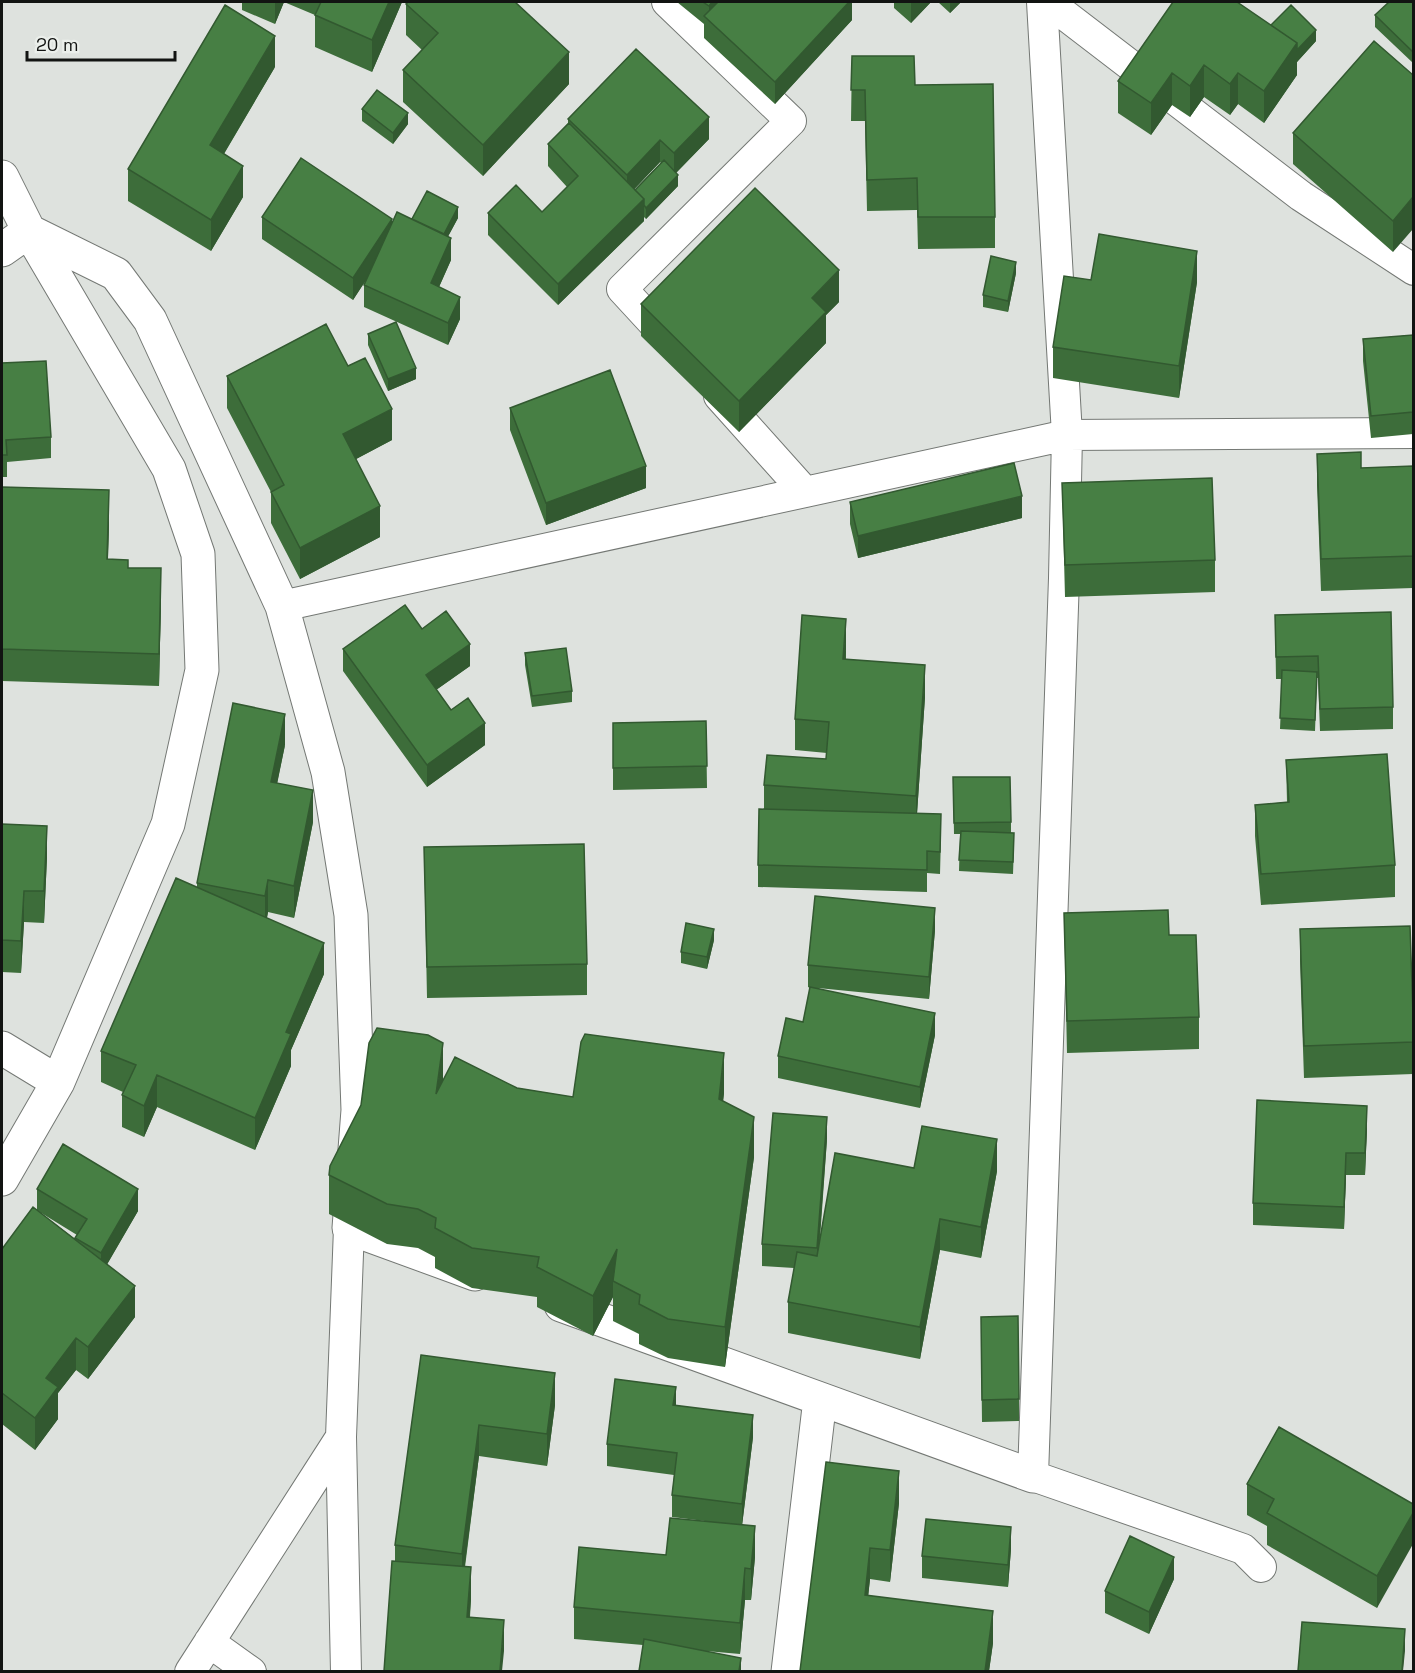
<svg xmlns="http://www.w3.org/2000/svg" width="1415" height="1673" viewBox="0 0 1415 1673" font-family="'Space Grotesk',sans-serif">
<rect width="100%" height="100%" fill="#dee2de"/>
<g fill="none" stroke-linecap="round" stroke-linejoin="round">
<g stroke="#747874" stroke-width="32">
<path id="service" d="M667,2L791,121L622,289L669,340
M1042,2L1067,435L1064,578L1033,1476L1243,1549L1261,1567
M1048,2L1301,196L1414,270
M719,396L805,492
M282,606L1067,435L1414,433
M341,1437L346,1672
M209,1642L251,1672
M190,1672L341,1437L349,1228"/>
</g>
<g stroke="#747874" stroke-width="35">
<path id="minor" d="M2,177L29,231L2,250
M29,231L116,274L150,320L282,606L328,772L351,915L358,1110L349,1228L475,1274
M2,1048L58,1082
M2,1179L58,1082L168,824L202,670L198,554L169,469L29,231
M561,1305L1033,1476
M788,1672L820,1399"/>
</g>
<use href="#service" stroke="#fff" stroke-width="30"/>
<use href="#minor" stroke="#fff" stroke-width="33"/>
</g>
<path fill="#3d6d3a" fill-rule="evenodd" d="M242,2H402L372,72L315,47V15L284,2L275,24L242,10Z
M677,2H852V20L775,104L704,38V24Z
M894,2H931L911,23L894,8Z
M938,2H961L950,13Z
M1413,2V63L1375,27V15Z
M406,4L569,84L483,176L403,102V70L422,50L406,35Z
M1271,25L1316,41L1297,62V75L1264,123L1238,104L1230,115L1204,97L1190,117L1172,105L1151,135L1118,113V81Z
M852,56L915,85L995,217V248L918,249L917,210L867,211L865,121H851Z
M275,67L224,154L243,197L211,251L128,201V169Z
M1413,75L1393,252L1293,164V133Z
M362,109L408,124L393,144L362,121Z
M568,119L709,139L676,173L678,186L646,219L644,217V221L558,305L488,235V213L542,212L567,187L548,166V144L568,123ZM660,162L661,163L635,190L634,189Z
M262,217L392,222L412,219L458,218L448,236L451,260L439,287L460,319L448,345L364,307V285L365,281L353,300L262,239Z
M1016,273L1008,312L983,307V295Z
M1091,280L1197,282L1179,398L1053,378V347Z
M839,302L826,315V343L739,432L641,336V304Z
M368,334L416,379L388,391L368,345Z
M1413,335V434L1371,438L1363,361V339Z
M2,363L51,437V458L7,462V477H2Z
M348,366L392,440L356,459L380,537L300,579L271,523V492L227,408V376Z
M510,408L646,488L546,525L510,430Z
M1317,454L1361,468L1413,466V588L1321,591L1317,485Z
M1062,483L1215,560V592L1065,597Z
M2,487L109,522L108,559L128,568L161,600L159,686L2,681Z
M850,502L1022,518L858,558L850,524Z
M1275,615L1393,707V729L1320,731L1318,678H1317L1315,731L1280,729L1282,679H1276Z
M422,629L470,666L436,690L451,710L485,745L427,787L343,671V649Z
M846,650V659L925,697L917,814L941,836L940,874L927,873V892L758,887V865L764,809V785L826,759L827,753L795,750V719Z
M525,653L572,691V702L532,707L525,665Z
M706,721L707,788L613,790V723Z
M285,745L277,783L313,822L294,918L268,912L267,918L324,974L291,1050V1066L255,1150L157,1107L144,1137L122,1127V1095L123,1092L101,1082V1051L197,887V883Z
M1286,760L1395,865V897L1261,905L1255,836V805L1287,802Z
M953,777L1011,822V833L1014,845L1013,874L959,871L960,834H954Z
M2,824L47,857L44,923L24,922L21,973L2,972Z
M424,847L587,964V995L427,998Z
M1064,913L1169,935L1199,1017V1049L1067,1053Z
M1300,929L1413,1015V1074L1304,1078L1300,961Z
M935,930L929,999L818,988L935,1035L920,1108L778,1078V1056L803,1022L810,988L808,987V965Z
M714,940L707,969L681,963V952Z
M443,1081L517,1088L573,1097L724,1093L723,1101L754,1157L725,1367L668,1358L639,1344V1334L613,1321V1297L593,1336L537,1307V1297L472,1288L435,1268V1257L418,1248L387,1244L329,1214V1175L361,1105Z
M1367,1128L1365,1175H1346L1344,1229L1253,1225V1203Z
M827,1139L820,1239L914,1168L997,1171L981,1258L940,1250L920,1359L788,1333V1302L794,1268L762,1266V1244Z
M37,1189L138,1211L107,1264L135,1317L88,1379L76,1370L58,1393V1419L35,1450L2,1424V1249L37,1210ZM38,1211L77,1235L75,1239Z
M981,1339L1019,1399V1421L982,1422Z
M421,1355L555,1405L547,1466L479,1456L465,1567L471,1599L470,1617L504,1651L395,1562V1545Z
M676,1405L753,1437L742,1525L755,1557L751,1600H745L740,1654L706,1651L741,1671L643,1645L574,1639V1607L666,1555L705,1521L672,1517V1495L674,1475L607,1466V1444Z
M826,1462L899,1503L890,1582L870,1579L868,1596L993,1643L989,1671H800Z
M1247,1484L1413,1504L1377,1608L1267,1545V1526L1247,1515Z
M1011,1549L1008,1587L922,1578V1556Z
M1174,1579L1149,1634L1105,1613V1591Z"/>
<path fill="#325930" d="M275,2H284L275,24Z
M389,2H402L372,72V40Z
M712,2H730L709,20V6Z
M849,2H852V20L775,104V82Z
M911,2H931L911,23Z
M950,2H961L950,13Z
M1316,30V41L1297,62V75L1264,123V91L1297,43Z
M275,36V67L210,177V145Z
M569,52V84L483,176V145Z
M1204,65V97L1190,117V86Z
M1172,73V105L1151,135V103Z
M1238,73V104L1230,115V84Z
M408,113V124L393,144V133Z
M709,117V139L674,175V153Z
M660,140V162L627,197V175Z
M243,166V197L211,251V220Z
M678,175V186L646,219V208Z
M1413,197V229L1393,252V221Z
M644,199V221L558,305V284Z
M458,207V218L442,248V237Z
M392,219V241L353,300V278Z
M451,238V260L431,305V283Z
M1197,251V282L1179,398V366Z
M1016,262V273L1008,312V301Z
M839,270V302L826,315V343L739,432V401L812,298Z
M460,297V319L448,345V323Z
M416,368V379L388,391V379Z
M392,409V440L343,466V434Z
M646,466V488L546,525V503Z
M109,490V522L107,591V559Z
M1022,496V518L858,558V536Z
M380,506V537L300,579V548Z
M161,568V600L159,686V654Z
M846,619V650L843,690V659Z
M470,644V666L426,697V675Z
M925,665V697L916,828V796Z
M285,714V745L271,814V782Z
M485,723V745L427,787V765Z
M313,790V822L294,918V886Z
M47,826V857L44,923V891Z
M268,880V912L265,927V896Z
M24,891V922L21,973V941Z
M935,908V930L929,999V977Z
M714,929V940L707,969V957Z
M324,943V974L291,1050V1066L255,1150V1118L286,1032Z
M935,1013V1035L920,1108V1087Z
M443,1043V1083L436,1094Z
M724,1053V1093L719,1138V1099Z
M157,1075V1107L144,1137V1106Z
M1367,1106V1128L1365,1175V1153Z
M754,1117V1157L725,1367V1327Z
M827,1117V1139L817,1270V1248Z
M997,1139V1171L981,1258V1227Z
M1346,1153V1175L1344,1229V1207Z
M138,1189V1211L101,1275V1253Z
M940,1219V1250L920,1359V1327Z
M617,1249L613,1281V1297L593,1336V1296Z
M135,1286V1317L88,1379V1347Z
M76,1338V1370L58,1393V1419L35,1450V1418L46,1378Z
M555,1373V1405L547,1466V1434Z
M676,1387V1409L673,1405Z
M753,1415V1437L742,1526V1504Z
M479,1425V1456L462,1586V1554Z
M899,1471V1503L890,1582V1550Z
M1413,1513V1544L1377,1608V1576Z
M755,1526V1557L751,1600V1569Z
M1011,1527V1549L1008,1587V1565Z
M870,1548V1579L865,1627V1595Z
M1174,1557V1579L1149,1634V1612Z
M471,1567V1599L467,1648V1617Z
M745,1568V1600L740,1654V1623Z
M993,1611V1643L989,1671H985Z
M504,1620V1651L502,1671H500Z
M1405,1629V1651L1403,1671H1402Z
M741,1658V1671H739Z"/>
<path fill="#477f44" stroke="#325930" stroke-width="1.5" d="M321,2H389L372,40L315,15Z
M408,2H515L569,52L483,145L403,70L438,33L406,4Z
M703,2H712L709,6Z
M718,2H849L775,82L704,16Z
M1173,2H1237L1297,43L1264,91L1238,73L1230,84L1204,65L1190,86L1172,73L1151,103L1118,81Z
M1389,2H1413V52L1375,15Z
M225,5L275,36L210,145L243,166L211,220L128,169Z
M1291,5L1316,30L1297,50V43L1271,25Z
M1374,41L1413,75V197L1393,221L1293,133Z
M636,49L709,117L674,153L660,140L627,175L568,119Z
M852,56H914L915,85L993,84L995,217H918L917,178L867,180L865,90H851Z
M377,90L408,113L393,133L362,109Z
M569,123L644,199L558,284L488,213L516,185L542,212L578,176L548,144Z
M301,158L392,219L353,278L262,217Z
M664,160L678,175L646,208L644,205V199L635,190Z
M755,188L839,270L812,298L826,312L739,401L641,304Z
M427,191L458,207L444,234L412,219Z
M397,212L451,238L431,283L460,297L448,323L364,285Z
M1099,234L1197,251L1179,366L1053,347L1064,276L1091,280Z
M991,256L1016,262L1008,301L983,295Z
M396,322L416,368L388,379L368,334Z
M326,324L348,366L365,358L392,409L343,434L380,506L300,548L271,492L284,485L227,376Z
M1413,335V412L1371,416L1363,339Z
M46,361L51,437L6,440L7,455H2V363Z
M610,370L646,466L546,503L510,408Z
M1361,452V468L1413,466V556L1321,559L1317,454Z
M1014,463L1022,496L858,536L850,502Z
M1212,478L1215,560L1065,565L1062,483Z
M2,487L109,490L107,559L128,560V568H161L159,654L2,649Z
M405,605L422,629L446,611L470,644L426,675L451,710L468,698L485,723L427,765L343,649Z
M1391,612L1393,707L1320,709L1318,656L1276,657L1275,615Z
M802,615L846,619L843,659L925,665L916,796L764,785L767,755L826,759L829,722L795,719Z
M566,648L572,691L532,696L525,653Z
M1282,670L1317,672L1315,720L1280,718Z
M233,703L285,714L271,782L313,790L294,886L268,880L265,896L197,883Z
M706,721L707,766L613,768V723Z
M1387,754L1395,865L1261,874L1255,805L1289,802L1286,760Z
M953,777H1010L1011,822L954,823Z
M759,809L941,814L940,852L927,851V870L758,865Z
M2,824L47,826L44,891H24L21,941L2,940Z
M961,831L1014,833L1013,862L959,860Z
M584,844L587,964L427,967L424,847Z
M176,878L324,943L286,1032L291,1034L255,1118L157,1075L144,1106L122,1095L136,1065L101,1051Z
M815,896L935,908L929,977L808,965Z
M1168,910L1169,935H1196L1199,1017L1067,1021L1064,913Z
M686,923L714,929L707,957L681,952Z
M1410,926L1413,1015V1042L1304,1046L1300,929Z
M810,987L935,1013L920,1087L778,1056L786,1018L803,1022Z
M377,1028L428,1035L443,1043L436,1094L455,1057L517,1088L573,1097L581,1042L585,1034L724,1053L719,1099L754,1117L725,1327L668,1319L639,1304L640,1295L613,1281L617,1249L593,1296L537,1267L539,1257L472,1248L435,1228L436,1218L418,1209L387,1204L329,1175L330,1166L361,1105L369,1043Z
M1257,1100L1367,1106L1365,1153H1346L1344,1207L1253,1203Z
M773,1113L827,1117L817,1248L762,1244Z
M922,1126L997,1139L981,1227L940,1219L920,1327L788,1302L797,1252L817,1256L835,1153L914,1168Z
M63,1144L138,1189L101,1253L75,1238L87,1219L37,1189Z
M33,1207L135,1286L88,1347L76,1338L46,1378L58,1387L35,1418L2,1393V1249Z
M1018,1316L1019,1399L982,1400L981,1317Z
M421,1355L555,1373L547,1434L479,1425L462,1554L395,1545Z
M615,1379L676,1387L673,1405L753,1415L742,1504L672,1495L677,1453L607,1444Z
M1279,1427L1413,1504V1513L1377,1576L1267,1513L1274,1499L1247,1484Z
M826,1462L899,1471L890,1550L870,1548L865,1595L993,1611L985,1671H800Z
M670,1518L755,1526L751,1569L745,1568L740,1623L574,1607L579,1547L666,1555Z
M926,1519L1011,1527L1008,1565L922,1556Z
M1130,1536L1174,1557L1149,1612L1105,1591Z
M392,1561L471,1567L467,1617L504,1620L500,1671H384Z
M1302,1622L1405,1629L1402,1671H1298Z
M644,1639L741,1658L739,1671H639Z"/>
<rect width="1415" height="1673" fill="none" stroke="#121412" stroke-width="6"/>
<path d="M27 51v9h148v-9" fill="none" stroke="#121412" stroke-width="3"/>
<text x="36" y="51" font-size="18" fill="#121412" stroke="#ebefeb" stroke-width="4.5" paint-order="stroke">20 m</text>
</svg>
